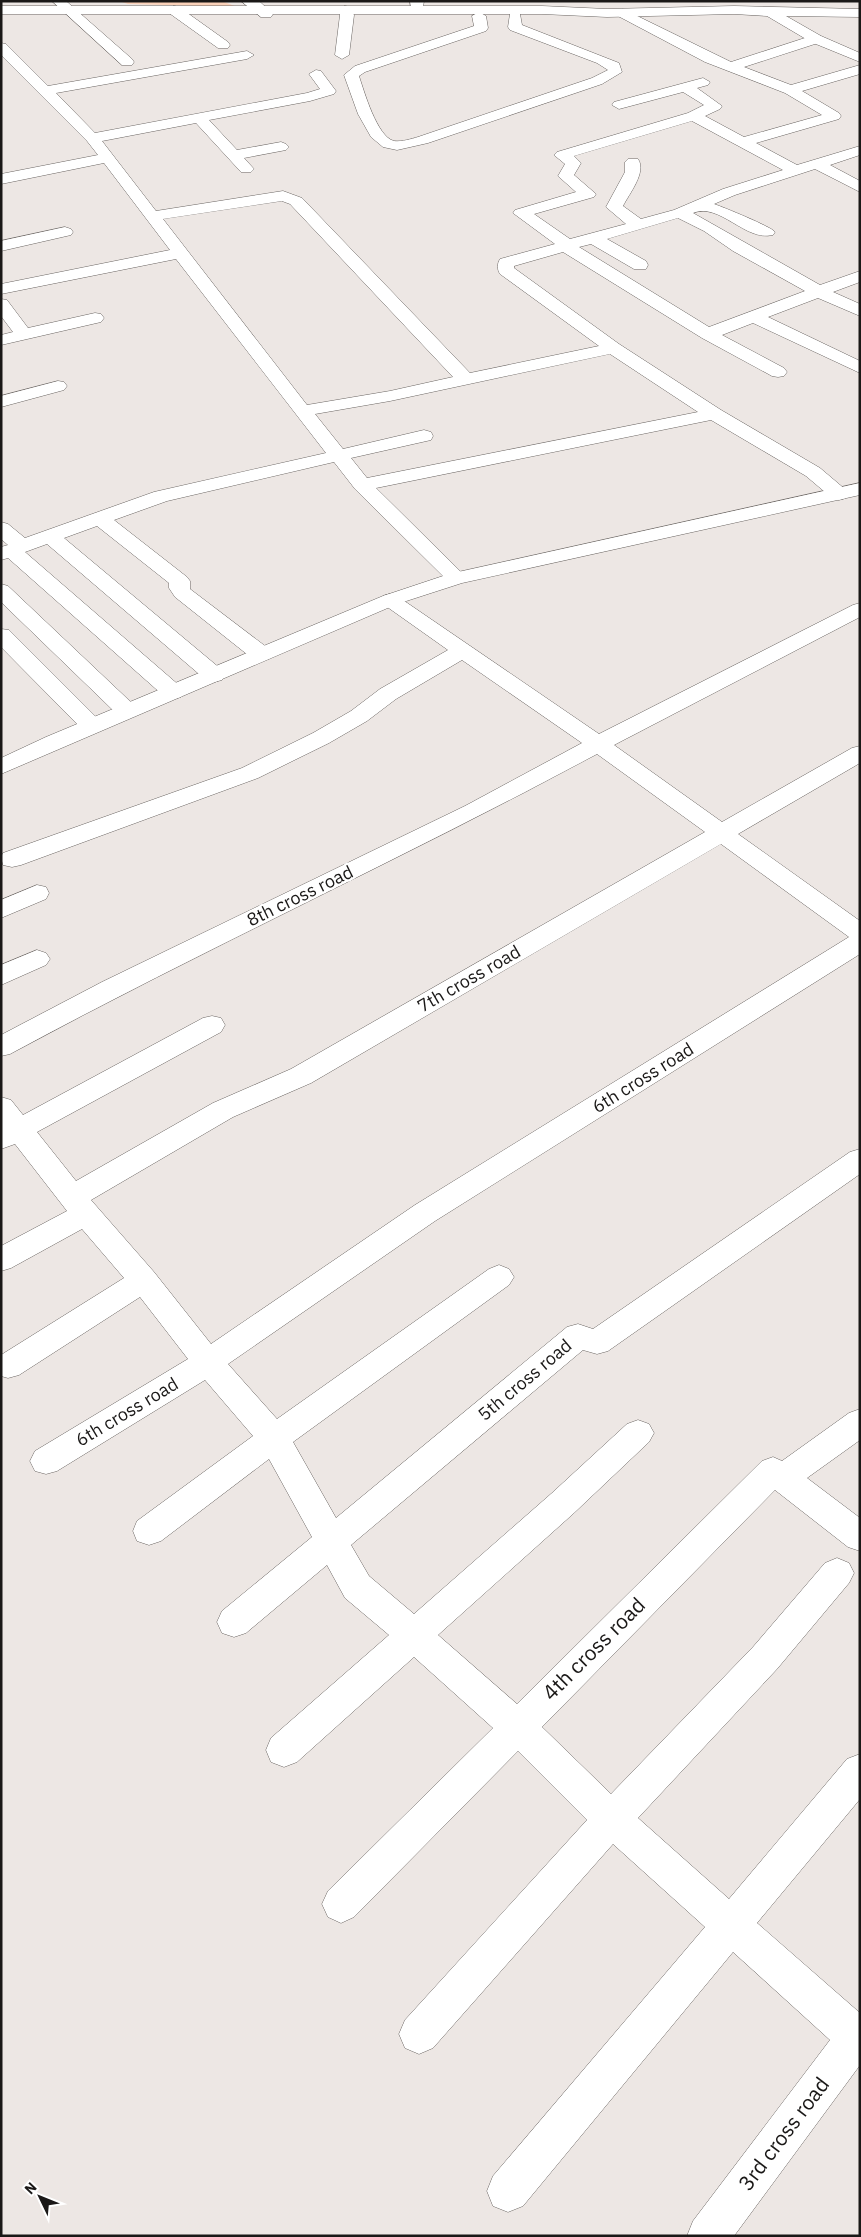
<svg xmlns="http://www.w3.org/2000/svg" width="861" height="2237" viewBox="0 0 861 2237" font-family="'IBM Plex Sans',sans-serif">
<rect width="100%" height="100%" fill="#ede7e4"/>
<path fill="#fad1b9" d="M119,1H222L237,7L128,4Z"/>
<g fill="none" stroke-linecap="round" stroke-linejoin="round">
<g stroke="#6a6562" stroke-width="1">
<path id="street" d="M52,1H66L132,59L134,62L132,65H122Z
M241,1H259L273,14L271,17H261Z
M410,1H424L422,13H412Z
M174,6L179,7L228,42L230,45L228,48H218L169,13L167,10Z
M345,6L350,7L354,15L349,55L342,59L335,55L340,15L338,10Z
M623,9L731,62L811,36H821L823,39L821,42L744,67L791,85L860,65V74L802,91L839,113L841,116L839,119L756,143L797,165L860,146V155L830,165L860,181V192L815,169L735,195L714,204C723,207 772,227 775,232L773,235C745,242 720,202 693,213L820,285L860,271V282L833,292L860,304V316L818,298L768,317L860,361V373L753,323L722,335L784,368L787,372L784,376L778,377L772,376L702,338L563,252L514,266V268L619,344L721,410L820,468L846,490L849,494L846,498L839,500L832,498L806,476L711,420L376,488L463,574L466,578L463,582L456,584L449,582L355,489L334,462L167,501L114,520L187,577L190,581V589L269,649L272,654L269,659L261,660L253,659L175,597L169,588V583L97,526L64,538L222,670L225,675L222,680L214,682L206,680L47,544L25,552L181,687L184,692L181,697L173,699L165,697L8,558L1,560V547L8,545L1,539V522L8,524L25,538L154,492L326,453L176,259L1,294V284L170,250L104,163L1,184V174L98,155L87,141L1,55V43L6,44L48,86L247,51L254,55L247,59L56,93L95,133L307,93L320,89L309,74L316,70L321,71L336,91L334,94L310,101L209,120L237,150L281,142L286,144L289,147L286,150L244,158L254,169L251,172H241L196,123L102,141L156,211L283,191L302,198L470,373L599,346L500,274C497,269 497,264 500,259L555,244L513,213L515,210L576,192L558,176L565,164L554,155L557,152L688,113L704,105L683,92L619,109L612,105L614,102L703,78L710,82L708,85L697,88L722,106L720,109L705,116L744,137L822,115L785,93L705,62L618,16L616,13ZM692,121L783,170L723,189L674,210L641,219L623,206C629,194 647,172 638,159H628L625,162V172L606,207L626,224L570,239L534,214L594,197L596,194L574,175L581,163L574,156ZM282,201L290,204L453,377L390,391L307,405L163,219ZM678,218L704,231L733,251L805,291L709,327L579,247L591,244L634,269H646L648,265L646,261L607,239ZM610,354L698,412L367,478L351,458L431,440L433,436L431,432L424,430L343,449L315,414L390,401Z
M479,12L486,16L488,28L486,31L365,72L359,76C364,91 377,137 394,141C402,142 411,139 418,137L592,78L608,70L597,63L510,30L508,27L510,14H520L522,25L619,63L622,72L602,84L428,143L397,150L383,147L371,137L358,114L344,75L355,66L474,26L472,16Z
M65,227L71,229L73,232L71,235L1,251V241Z
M1,299L7,300L28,328L95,313L101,314L104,318L101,322L1,345V335L13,332L1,316Z
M58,381L64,382L67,386L64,390L1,407V396Z
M1,584L8,586L135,706L138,711L135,716L127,718L119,716L1,602Z
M390,594L397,596L599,734L853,605L860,603V617L614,745L722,822L852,748L860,746V763L738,834L860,921V954L435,1221L228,1364L277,1419L489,1269L499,1265L509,1269L514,1277L509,1285L293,1442L336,1518L567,1327L578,1324L593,1329L850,1152L860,1149V1174L608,1351L597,1354L583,1350L351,1545L369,1576L414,1614L552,1493L627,1424L638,1420L649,1424L654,1433L649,1442L574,1513L438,1635L517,1704L762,1461L773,1457L782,1461L849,1413L860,1409V1440L807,1478L860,1518V1551L848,1547L775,1490L542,1727L611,1794L753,1647L825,1563L837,1558L849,1563L854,1573L849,1583L777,1669L638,1818L729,1899L847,1759L860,1754V1799L757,1923L860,2013V2065L734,2236H687L693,2221L830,2040L733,1952L523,2206L508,2212L493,2206L487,2191L493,2176L705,1927L613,1844L433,2048L419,2054L405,2048L399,2034L405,2020L587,1820L518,1751L354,1917L341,1923L328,1917L322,1904L328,1891L493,1728L414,1657L297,1762L284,1767L271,1762L266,1750L271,1738L389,1635L345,1598L327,1565L246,1633L234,1637L222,1633L217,1622L222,1611L312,1537L269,1459L161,1541L149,1545L137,1541L133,1531L137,1521L253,1436L205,1380L57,1471L46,1474L35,1471L30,1461L35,1451L188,1359L140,1297L19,1375L8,1378L1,1376V1355L124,1278L82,1229L11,1268L1,1271V1246L67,1211L15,1144L1,1149V1097L11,1100L23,1115L203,1018L212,1016L221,1018L225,1025L221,1032L37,1132L76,1181L213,1103L291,1069L705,832L597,754C404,858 204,949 10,1054L1,1056V1035L102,982L465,806L582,743L462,660L396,699L367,721L329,743L258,778L21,865L12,867L3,865L1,857L3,853L242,768L313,733L351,711L380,689L448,650L383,604L380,600L383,596ZM721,844L849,937L415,1205L211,1344L154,1272L91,1200L233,1117L311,1083Z
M1,629L9,630L100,721L103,726L100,731L92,733L84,731L1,647Z
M37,885L46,887L49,893L46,899L1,918V900Z
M37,950L46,953L50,959L46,965L1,985V965Z"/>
</g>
<g stroke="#6a6562" stroke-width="1">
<path id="secondary" d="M1,6H542L607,9L734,6L860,9V17L786,16L821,36L860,53V62L811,42L767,16L734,14L607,17L542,14H1Z
M860,483V495L462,583L397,604L1,774V758L46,737L383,596L449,574Z"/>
</g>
<use href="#street" fill="#fff" fill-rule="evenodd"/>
<use href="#secondary" fill="#fff" fill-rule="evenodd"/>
</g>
<g text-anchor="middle" stroke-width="4.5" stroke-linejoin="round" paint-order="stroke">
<g font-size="18" fill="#1a1817" stroke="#fff">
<text transform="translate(300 896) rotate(-26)" y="6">8th cross road</text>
<text transform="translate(469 979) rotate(-30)" y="6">7th cross road</text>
<text transform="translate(643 1078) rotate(-32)" y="6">6th cross road</text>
<text transform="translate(525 1380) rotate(-40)" y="6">5th cross road</text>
<text transform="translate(127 1412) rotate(-31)" y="6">6th cross road</text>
</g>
<g font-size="21" fill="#1a1817" stroke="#fff">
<text transform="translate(594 1649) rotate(-45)" y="7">4th cross road</text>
<text transform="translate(784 2134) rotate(-53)" y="7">3rd cross road</text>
</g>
</g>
<rect width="861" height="2237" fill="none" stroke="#1a1817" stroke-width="5"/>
<g transform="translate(40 2197) rotate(313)" stroke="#ffffff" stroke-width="4" paint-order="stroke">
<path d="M0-4L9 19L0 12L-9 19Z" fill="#1a1817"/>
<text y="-8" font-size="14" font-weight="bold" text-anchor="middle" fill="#1a1817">N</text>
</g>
</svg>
